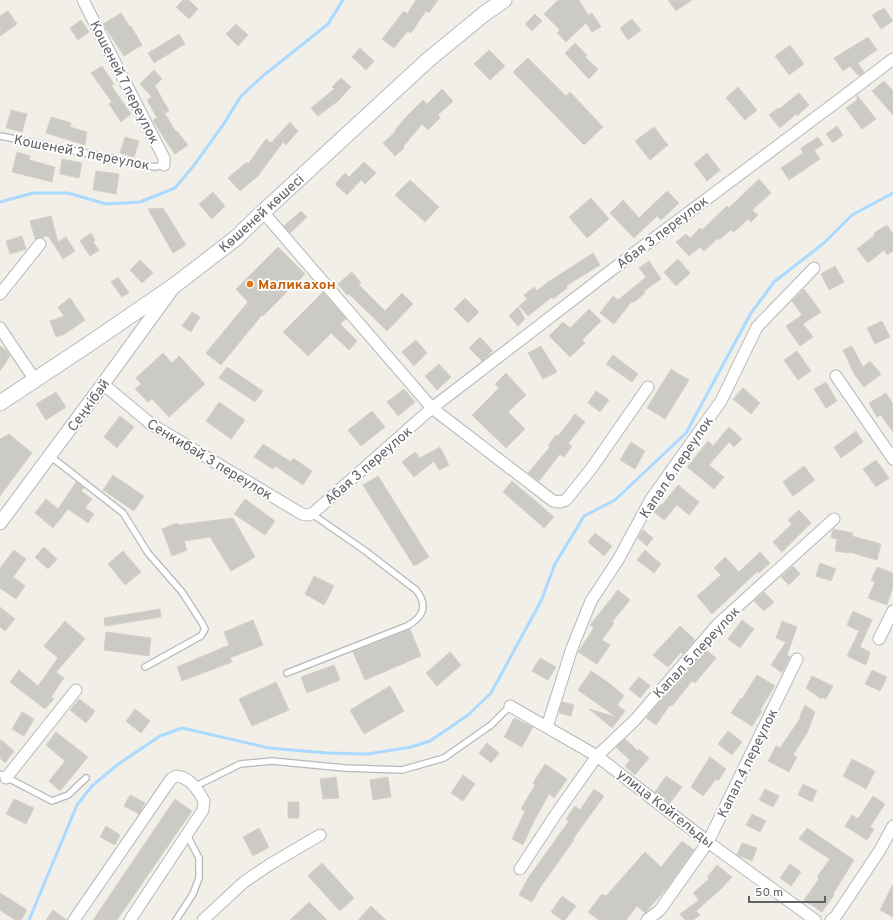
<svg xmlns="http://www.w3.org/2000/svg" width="893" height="920" viewBox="0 0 893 920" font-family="Overpass,sans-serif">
<rect width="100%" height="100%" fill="#f1efe8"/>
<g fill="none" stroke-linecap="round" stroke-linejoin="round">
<path stroke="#aadaff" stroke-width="3" d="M0,202L33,193H68L106,204L140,202L175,188L195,164L223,125L241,96L264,75L328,24L343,0
M29,920L77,805L92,786L117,765L160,736L182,728L269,748L327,753L368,754L411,747L430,741L468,715L491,693L541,601L555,564L584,516L615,500L686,433L751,313L774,282L824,243L852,215L893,193"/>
</g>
<path fill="#cccac5" stroke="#d6d1c6" d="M183,0H189L198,9L189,19L176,7Z
M416,0H438L429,13L426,11L411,33L408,31L394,48L382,39L404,11L407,14Z
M558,0H579L588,15L592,13L601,27L592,32L586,23L566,42L557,33L560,30L544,14Z
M668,0H692L676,11Z
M884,8L893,21L881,29L872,15Z
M8,11L17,24L0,36V16Z
M121,13L130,27L131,26L142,45L124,56L103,24Z
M535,14L542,21L532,31L525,24Z
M632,19L641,30L628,40L620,28Z
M81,20L89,32L78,40L70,28Z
M236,24L248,35L238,46L226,34Z
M179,34L185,44L154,63L148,53Z
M868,37L877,50L858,63L864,72L859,76L850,66L843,71L834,58Z
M575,43L587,55L585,57L598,69L589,79L565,53Z
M790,45L804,64L789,75L775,56Z
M360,48L374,61L366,70L352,57Z
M489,50L505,66L490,80L474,64Z
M528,58L566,96L570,92L603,127L584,145L513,72Z
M102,66L114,84L111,85L131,114L121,122L109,104L112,102L91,73Z
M154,70L162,79L155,86L169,111L166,113L161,107L176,132L177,131L188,145L175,154L165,140L153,120L157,118L147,100L152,97L140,84Z
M341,78L351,87L338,101L318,116L311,108L334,89L332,87Z
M884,81L893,91V115L872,91Z
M738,87L757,110L745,120L726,98Z
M442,89L453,101L438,115L440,118L428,130L422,124L403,147L404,148L395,156L383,143L396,131L395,130L407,116L423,100L427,104Z
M799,93L809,105L797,116L796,114L780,128L769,115L778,108L779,109Z
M857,95L876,119L862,129L846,108L857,100Z
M11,110L27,114L22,132L6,128Z
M51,117L71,123L70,127L87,132L85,145L46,133Z
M290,122L298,131L286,145L283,142L258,176L240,191L228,178L247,162L248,164L266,139L271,143Z
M837,126L843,135L833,143L826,134Z
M654,127L668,145L650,160L635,141Z
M125,137L139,141L134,157L120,153Z
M818,137L823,145L814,150L820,159L789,180L781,168L803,153L801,148Z
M17,152L30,156L29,160L55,167L52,182L12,172Z
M707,153L720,170L707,181L694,164Z
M62,159L82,163L79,178L60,174Z
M364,162L376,173L365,184L361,180L347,195L335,184L345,173L349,177Z
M96,171L119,174L116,194L93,190Z
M759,179L771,193L752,210L758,215L751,222L748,219L734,232L731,230L719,240L718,238L704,251L700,247L689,256L676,242L686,234L690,238L700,228L702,230L727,206L729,208Z
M410,180L439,207L425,222L395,195Z
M667,191L679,203L661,220L657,216L634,238L610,213L623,200L639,218Z
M213,192L225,206L212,219L199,204Z
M591,198L609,219L587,238L569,217Z
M163,208L186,245L173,253L148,209Z
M301,211L307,217L290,233L284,226Z
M51,216L58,242L66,237L75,251L63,259L48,236L35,239L30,221Z
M887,225L893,234V251L887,255L884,250L868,263L857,249L875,235L874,233Z
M91,233L95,240L93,242L99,250L90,256L80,241Z
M22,236L26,249L10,254L6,241Z
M278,247L305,274L263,316L262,315L221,365L206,353L248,302L236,289Z
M593,253L600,265L566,286L567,288L553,299L552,297L528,316L519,306L527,299L524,295L534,287L537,291L548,282Z
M678,259L690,273L676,286L664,272Z
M140,260L153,273L142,283L130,270Z
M649,261L661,279L644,291L645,293L633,303L632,301L614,324L600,313L613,296L618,300L646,277L639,268Z
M835,266L844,282L829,290L821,274Z
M352,272L361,283L359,285L385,311L402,293L413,304L387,331L349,294L347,295L338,284Z
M118,277L129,293L122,297L111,282Z
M804,289L821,312L803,324L813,337L800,346L786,326L802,315L792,301Z
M323,292L346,319L340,324L357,341L349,350L331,333L308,356L283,332Z
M70,298L85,320L65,334L56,337L50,321L64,316L58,307Z
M465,298L479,312L468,323L454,309Z
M518,307L525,319L518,326L509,316Z
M589,309L601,321L582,340L585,343L570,357L549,336L563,322L570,328Z
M192,312L200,317L191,332L182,326Z
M882,321L890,337L875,344L867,328Z
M480,337L493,351L482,361L469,348Z
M416,340L427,353L414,366L402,352Z
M0,346L7,351L10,356L0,371Z
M541,346L557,372L543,379L528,353Z
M852,346L863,367L870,361L881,374L864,387L854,374L843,350Z
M797,351L811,371L798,380L784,360Z
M163,353L172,363L179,356L205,384L169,417L152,399L148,402L135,389L141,384L136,378Z
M613,355L638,374L632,382L606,364Z
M439,364L451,377L437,390L425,376Z
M227,367L263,391L255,402L219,378Z
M671,369L689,380L665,419L647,408Z
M506,373L526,395L508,412L525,429L506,448L472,415L499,388L495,384Z
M826,382L837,401L826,408L814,389Z
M743,388L760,403L751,414L733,399Z
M404,389L415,402L398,416L387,402Z
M596,391L609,400L600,412L588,403Z
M56,392L66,407L46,420L36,404Z
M886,393L893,404V432L881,415L877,417L869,403Z
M219,402L245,420L231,439L206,421Z
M372,411L385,427L361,446L348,430Z
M575,414L585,422L568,444L572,446L564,457L560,454L539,481L528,473L550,447L548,446L556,435L558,436Z
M120,416L134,427L117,448L104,437Z
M729,427L742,439L734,447L729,442L709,465L724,477L714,489L687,467L708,441L713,446Z
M856,431L863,442L841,458L834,447Z
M9,434L32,453L0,496V439Z
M631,442L645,451L635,469L620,460Z
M263,444L291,462L293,458L312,471L303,485L275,466L273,469L254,457Z
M440,447L449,465L439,470L434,461L414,477L402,462L415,452L420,458Z
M876,460L889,478L876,487L863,469Z
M804,466L815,480L793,496L783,482Z
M113,475L144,496L134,511L103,490Z
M378,476L429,557L414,566L363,485Z
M512,481L554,517L544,528L503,492Z
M76,482L84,488L81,491L92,499L85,508L94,514L88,523L68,509L53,528L35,513L46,499L58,509Z
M678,485L699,502L689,515L677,505L664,520L654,512L661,504L662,505Z
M245,499L275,521L265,535L234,514Z
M799,510L811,523L782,552L773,542L792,524L788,520Z
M233,518L255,557L231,571L210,537L184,541L187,550L172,556L162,529L177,523L178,525Z
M833,529L853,533L852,536L881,544L877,560L849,552V553L835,551L837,539L831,538Z
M643,530L653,538L647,546L638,538Z
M595,533L612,546L604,556L588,542Z
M44,547L57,559L48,569L35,557Z
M14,550L26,559L13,577L25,586L16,599L0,588V568Z
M645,550L661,564L654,573L637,560Z
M123,551L141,572L125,585L108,564Z
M760,552L770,563L759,573L758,571L712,614L697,596L721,575L714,568L725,557L739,572Z
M820,563L836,569L831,581L816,576Z
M793,566L800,574L789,585L781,577Z
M877,567L893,573V587L887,605L868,598L875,582L871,580Z
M314,576L334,586L324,605L305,594Z
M618,590L630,600L612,622L614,623L602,640L610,645L597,664L578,652L594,628L590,625Z
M764,592L774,602L764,611L754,601Z
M0,607L15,619L5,631L0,627Z
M160,609L161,617L105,626L104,618Z
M853,611L872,620L860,647L870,652L866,665L847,656L859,631L847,625Z
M253,620L263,645L230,658L232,662L182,681L177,667L229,645L224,632Z
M742,620L754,629L740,648L728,639Z
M65,621L85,639L56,672L64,678L51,697L54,699L45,709L10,682L19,670L38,686L58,658L44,646Z
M782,621L797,627L787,655L790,657L782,673L771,665L786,642L776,638Z
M680,626L695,640L683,654L681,652L668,667L653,655Z
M410,629L421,656L365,680L353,652Z
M106,632L151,638L149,656L104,650Z
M705,649L716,658L695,683L692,681L672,706L670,705L656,725L646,718Z
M450,652L461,665L437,686L426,673Z
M540,658L556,667L548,680L532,671Z
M334,665L340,680L307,693L301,677Z
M872,670L887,677L880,691L865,684Z
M591,671L609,683L624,696L617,705L625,711L612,728L589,709L616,717L578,690Z
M757,675L775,686L760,710L762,711L752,726L731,713L741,698L742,699Z
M812,676L833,686L826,699L822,697L821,699L806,688Z
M639,677L650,686L640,698L629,689Z
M276,682L289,710L252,726L239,699Z
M390,686L404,711L364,734L350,710Z
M79,699L95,711L86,723L70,710Z
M562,702L574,705L571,716L559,713Z
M805,705L815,712L807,733L793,755L797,757L789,772L768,761L776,746L780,748L801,717L800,716Z
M135,709L150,721L141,733L126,721Z
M22,712L34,719L24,736L12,729Z
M514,718L533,727L522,747L504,737Z
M728,731L742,742L732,755L718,744Z
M56,732L88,757L60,791L49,781L65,761L46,745Z
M0,739L14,751L5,763L0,758Z
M625,739L638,751L639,749L649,758L635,775L625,766L630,760L616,747Z
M487,743L499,753L491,763L479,753Z
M710,757L726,769L718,781L716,779L703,796L691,787Z
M852,759L875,771L866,789L843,776Z
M545,764L567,779L554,798L549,794L534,821L523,845L512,839L525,811L521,809L535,785L533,783Z
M463,775L475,784L463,801L451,793Z
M666,776L682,787L670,803L655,792Z
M336,777L339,798L323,799L320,779Z
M388,777L391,797L373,800L370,780Z
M803,784L817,791L812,802L798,795Z
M594,789L604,796L573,839L574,840L541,886L532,902L519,895L528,878L569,821L566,819L575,806L580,810Z
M765,789L779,796L773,807L759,800Z
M130,795L145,803L139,814L124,806Z
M873,796L885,804L870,827L874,829L867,840L845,826L852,815L858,819Z
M14,799L34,808L26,824L6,814Z
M175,799L192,811L117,920H93Z
M288,802H299V818H288Z
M752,814L766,821L760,832L746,825Z
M106,826L120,835L115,845L100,837Z
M259,828L269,847L253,856L243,837Z
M807,828L854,860L833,894L834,895L822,912L804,900L819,879L817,877L830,859L799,839Z
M682,841L694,850L667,888L645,913L637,906L626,920H599L588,912L602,894L606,896L645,852L661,867Z
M742,843L757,848L752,861L737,855Z
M322,863L354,898L340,911L308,876Z
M790,864L801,872L791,886L780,878Z
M717,865L732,877L721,889L696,911L700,915L693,920H685L680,914L699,900L693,893L709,879L707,877Z
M893,884V917L880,910Z
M0,893L27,910L21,920H15L0,910Z
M562,896L576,906L565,920H562L551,912Z
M309,902L327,920H290Z
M371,906L386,920H358Z
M53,910L67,920H46Z"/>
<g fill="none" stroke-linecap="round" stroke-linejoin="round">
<g stroke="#b5b8bc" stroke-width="8">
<path id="service" d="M0,136L155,167L164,165
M50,456L123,513L148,553L182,592L202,623L205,629L201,636L145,667
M287,673L407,626C424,617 428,605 416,590L364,550L312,514
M0,774L52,801L68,795L86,778
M196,786L240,764L272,761L345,768L402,770L444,758L491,725L510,706
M176,920L193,894L199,878V858L187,835"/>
</g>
<g stroke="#b5b8bc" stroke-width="13">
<path id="minor" d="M83,0L164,158V165
M263,212L432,408L553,501L560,502L566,500L591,469L648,387
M0,294L40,244
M0,328L35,380
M836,376L893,459
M103,384L151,424L302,514L307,515L312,514L432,408L609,272L835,103L893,59
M879,639L893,611
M510,706L597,756L708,842L815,920
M547,727L572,648L591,601L618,560L651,499L721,401L757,327L814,268
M6,778L76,690
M520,869L556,814L597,756L635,720L718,624L834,519
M74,920L171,779L176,776C190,777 198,790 204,801L203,810L130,920
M203,920L244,882L269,865L320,835
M647,920L660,910L708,842L797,659
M831,920L836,916L880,850L893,826"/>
</g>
<g stroke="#b5b8bc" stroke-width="15">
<path id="tertiary" d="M0,523L103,384L172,289"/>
</g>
<g stroke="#b6babf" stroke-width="17">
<path id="secondary" d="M0,403L89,344L175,285L236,238L263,212L428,60L484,14L504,0"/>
</g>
<use href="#service" stroke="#fff" stroke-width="5.5"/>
<use href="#minor" stroke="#fff" stroke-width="11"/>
<use href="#tertiary" stroke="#fff" stroke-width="13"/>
<use href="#secondary" stroke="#fff" stroke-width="15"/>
</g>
<circle fill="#e8710a" stroke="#fff" stroke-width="1.5" cx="250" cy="284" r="4"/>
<g text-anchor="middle" stroke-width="3.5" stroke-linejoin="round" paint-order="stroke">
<g font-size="14" fill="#5f6368" stroke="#fff">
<text transform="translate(125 82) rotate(63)" y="5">Кошеней 7 переулок</text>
<text transform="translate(82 152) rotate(11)" y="5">Кошеней 3 переулок</text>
<text transform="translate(261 213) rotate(-42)" y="5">Көшеней көшесі</text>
<text transform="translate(662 232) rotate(-37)" y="5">Абая 3 переулок</text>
<text transform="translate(88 405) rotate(-54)" y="5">Сеңкібай</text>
<text transform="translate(210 459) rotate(31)" y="5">Сенкибай 3 переулок</text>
<text transform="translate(368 465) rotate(-41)" y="5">Абая 3 переулок</text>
<text transform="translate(676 467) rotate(-56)" y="5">Капал 6 переулок</text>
<text transform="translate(696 652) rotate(-47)" y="5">Капал 5 переулок</text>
<text transform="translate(747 763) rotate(-64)" y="5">Капал 4 переулок</text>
<text transform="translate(666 808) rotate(38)" y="5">улица Койгельды</text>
</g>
<g font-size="14" font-weight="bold" fill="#c56008" stroke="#fff" text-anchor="start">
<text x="258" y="289">Маликахон</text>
</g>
</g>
<path d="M749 896v6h76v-6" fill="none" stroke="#5f6368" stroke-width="2"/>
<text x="755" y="896" font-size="12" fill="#5f6368" stroke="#ffffff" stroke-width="3" paint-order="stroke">50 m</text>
</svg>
